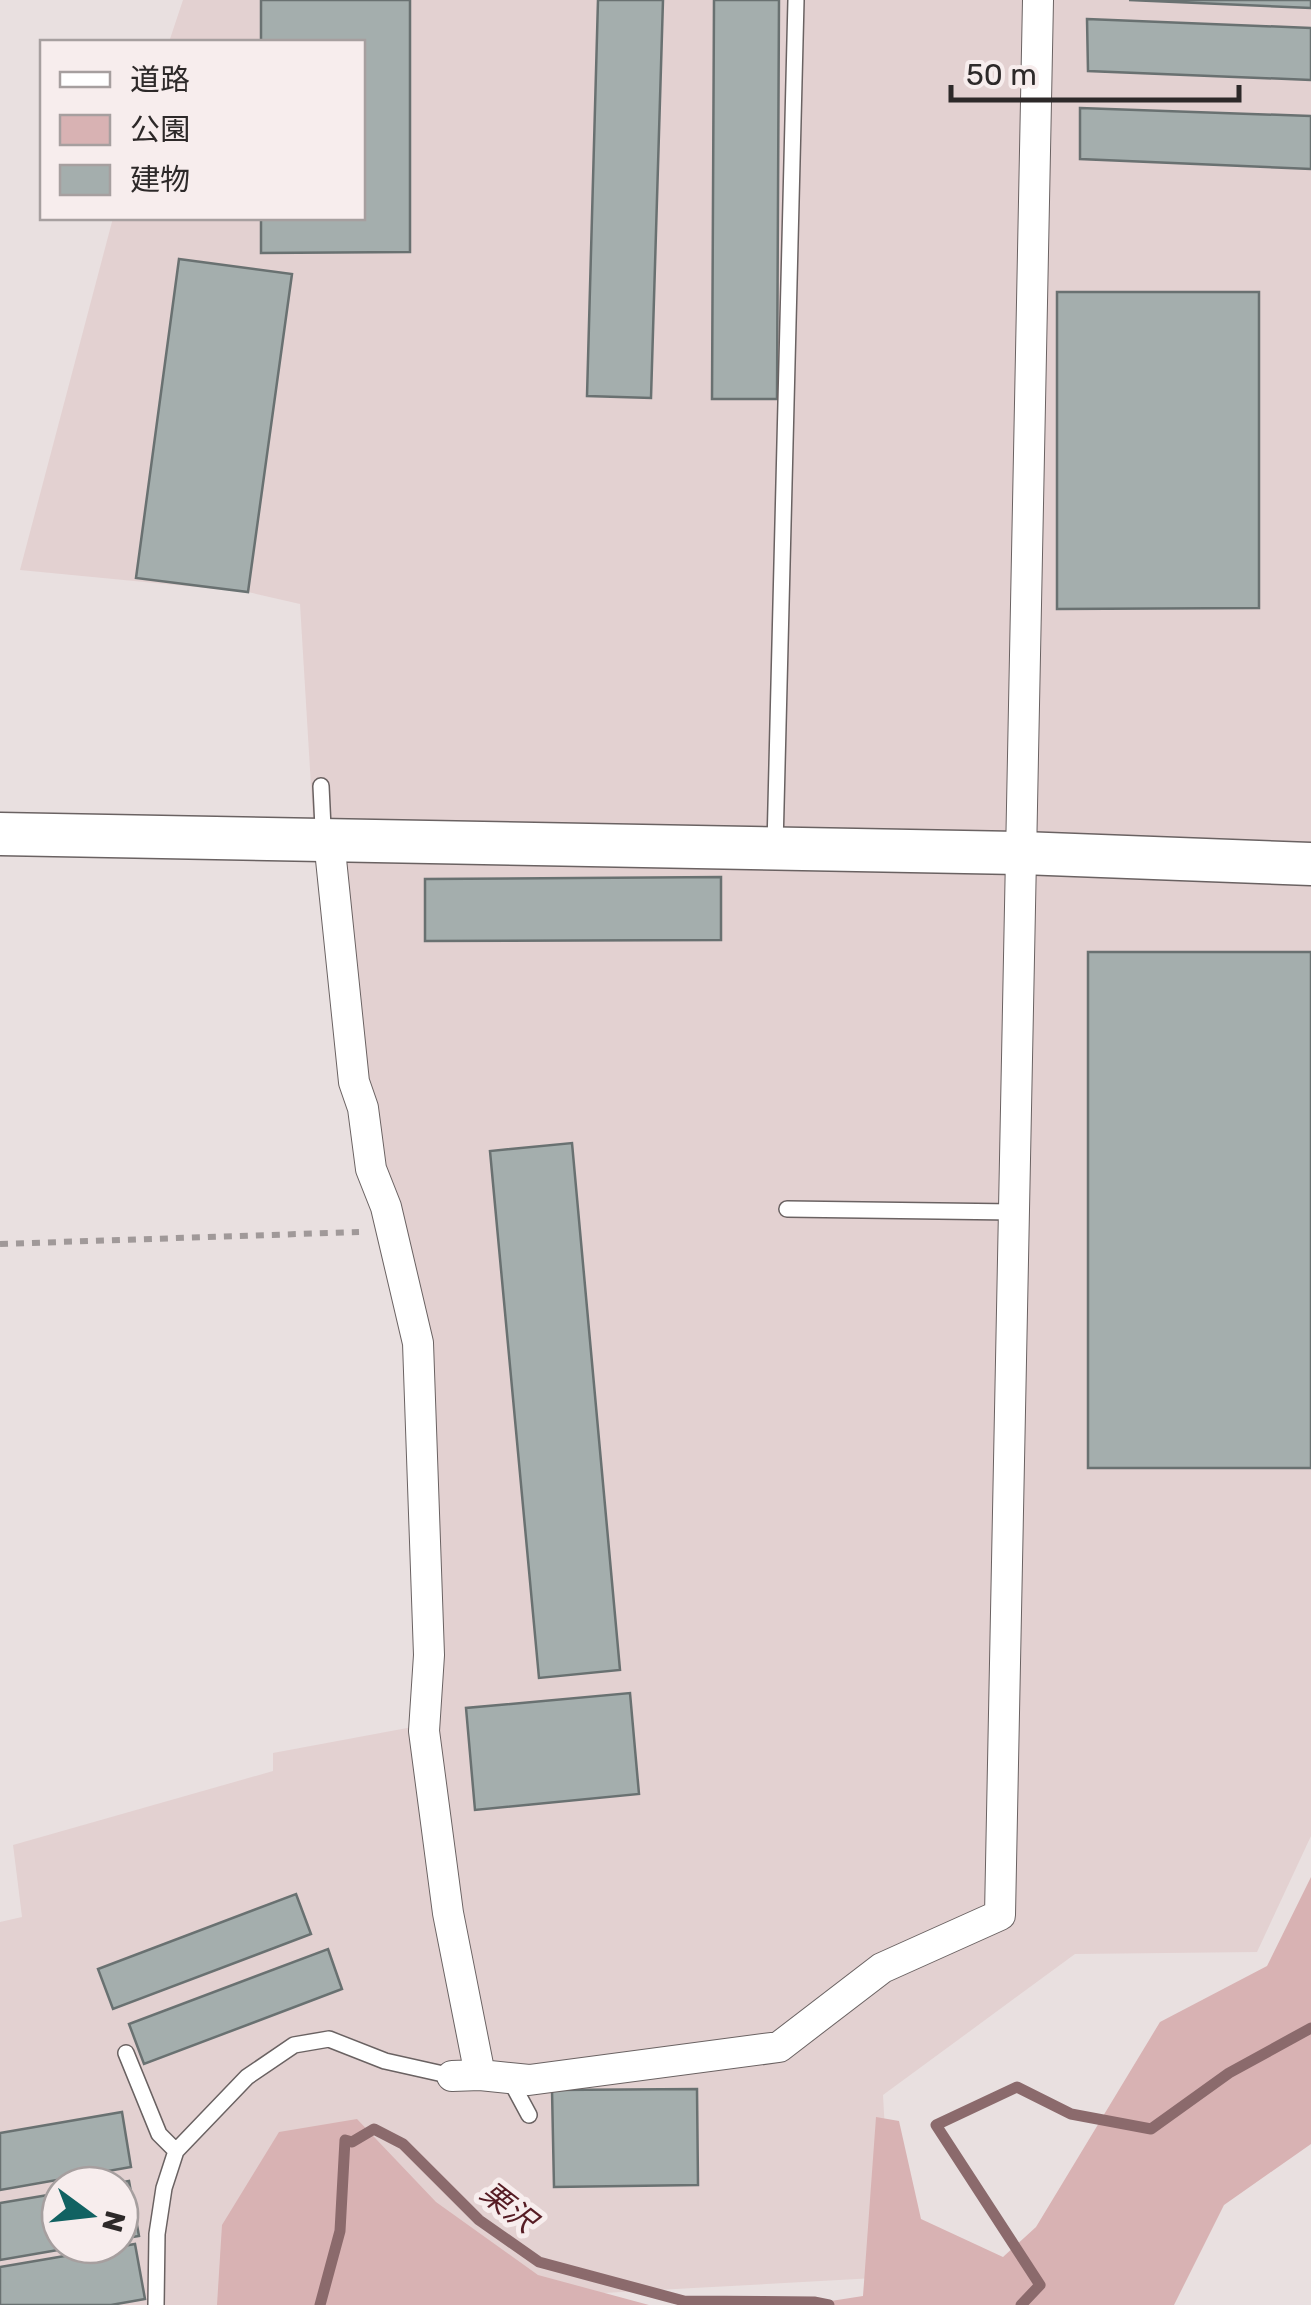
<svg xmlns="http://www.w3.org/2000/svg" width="1311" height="2305" viewBox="0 0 1311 2305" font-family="Rubik,'Noto Sans JP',sans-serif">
<rect width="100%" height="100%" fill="#e9e0e0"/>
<path fill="#e3d1d1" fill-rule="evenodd" d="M183,0H1311V1836L1257,1952L1075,1954L883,2095L893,2277L531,2297L262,2305H0V1922L22,1917L13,1845L273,1771V1753L434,1723L429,1336L378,1161L344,874L313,819L300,604L248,592L20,570L113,218H362V42H169ZM60,2185H120V2245H60Z"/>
<path fill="#d8b2b3" d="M1311,1877V2144L1224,2205L1174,2305H805L863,2296L876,2117L899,2121L921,2219L1003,2257L1036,2227L1160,2022L1267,1966Z
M357,2119L436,2202L538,2275L649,2305H217L222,2225L279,2132Z"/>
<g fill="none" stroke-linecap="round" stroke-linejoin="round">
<path stroke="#8b6a6c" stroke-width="11" d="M320,2305L340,2231L345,2140L352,2142L374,2129L403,2144L479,2220L539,2262L684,2301L814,2302L829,2305
M1021,2305L1040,2285L936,2125L1017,2087L1071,2114L1151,2129L1229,2073L1311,2028"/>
</g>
<path fill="#a4aead" stroke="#697171" stroke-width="2.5" d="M261,0H410V252L261,253V218H362V42H261Z
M598,0H663L651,398L587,396Z
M714,0H779L777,399H712Z
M1129,0H1311V8Z
M1087,19L1311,28V80L1088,71Z
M1080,108L1311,116V169L1080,159Z
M179,259L292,274L248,592L136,578Z
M1057,292H1259V608L1057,609Z
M721,877V940L425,941V879Z
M1088,952H1311V1468H1088Z
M572,1143L620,1670L539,1678L490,1151Z
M630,1693L639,1794L475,1810L466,1708Z
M296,1894L311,1934L113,2009L98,1969Z
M328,1949L342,1989L144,2064L129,2024Z
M697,2089L698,2185L554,2187L552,2090Z
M122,2112L131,2167L0,2190V2133Z
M129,2181L139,2236L120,2239V2185H108Z
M60,2193V2245H87L0,2260V2203Z
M135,2244L145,2299L111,2305H0V2267Z"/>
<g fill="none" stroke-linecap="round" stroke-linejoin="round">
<g stroke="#6a6262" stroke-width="18">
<path id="lane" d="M321,786L323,828L327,836
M775,846L796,0
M787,1209L1014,1212
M126,2053L159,2134L176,2151
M516,2080L515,2089L529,2115
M156,2305L157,2234L164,2188L176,2151L247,2077L294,2045L329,2039L385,2061L452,2076"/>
</g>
<g stroke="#6a6262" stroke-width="32">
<path id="street" d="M329,840L354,1082L363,1108L371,1169L386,1207L418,1343L429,1655L424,1731L448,1913L480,2075
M452,2076L480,2075L529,2080L779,2047L882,1968L1000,1915L1038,0"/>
</g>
<g stroke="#6a6262" stroke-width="45">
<path id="secondary" d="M0,834L1022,853L1311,864"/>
</g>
<path stroke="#a09999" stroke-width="6" stroke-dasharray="8 8" stroke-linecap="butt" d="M0,1244L359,1232"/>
<use href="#lane" stroke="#fff" stroke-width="15"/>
<use href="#street" stroke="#fff" stroke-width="30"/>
<use href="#secondary" stroke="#fff" stroke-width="42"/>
</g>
<g text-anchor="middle" stroke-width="10" stroke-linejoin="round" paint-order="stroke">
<g font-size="30" font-style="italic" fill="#561c24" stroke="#f7eded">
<text transform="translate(508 2207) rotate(38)" y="10">栗沢</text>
</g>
</g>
<rect x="40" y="40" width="325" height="180" fill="#f7eded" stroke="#a69f9f" stroke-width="2.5"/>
<rect x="60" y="72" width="50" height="15" fill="#ffffff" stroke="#a69f9f" stroke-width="2.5"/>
<text x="130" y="90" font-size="30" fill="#2d2929">道路</text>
<rect x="60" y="115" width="50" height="30" fill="#d8b2b3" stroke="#a69f9f" stroke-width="2.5"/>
<text x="130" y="140" font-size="30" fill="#2d2929">公園</text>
<rect x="60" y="165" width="50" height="30" fill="#a4aead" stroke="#a69f9f" stroke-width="2.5"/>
<text x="130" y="190" font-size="30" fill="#2d2929">建物</text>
<g transform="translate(90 2215) rotate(105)"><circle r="48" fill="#f7eded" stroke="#a69f9f" stroke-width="2.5"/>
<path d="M0-8L18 38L0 25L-18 38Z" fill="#116262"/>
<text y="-15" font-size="28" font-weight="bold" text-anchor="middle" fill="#2d2929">N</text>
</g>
<path d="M951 85v15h288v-15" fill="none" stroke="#2d2929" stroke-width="5"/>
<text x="966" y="85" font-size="30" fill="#2d2929" stroke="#f7eded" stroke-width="8" paint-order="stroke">50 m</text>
</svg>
